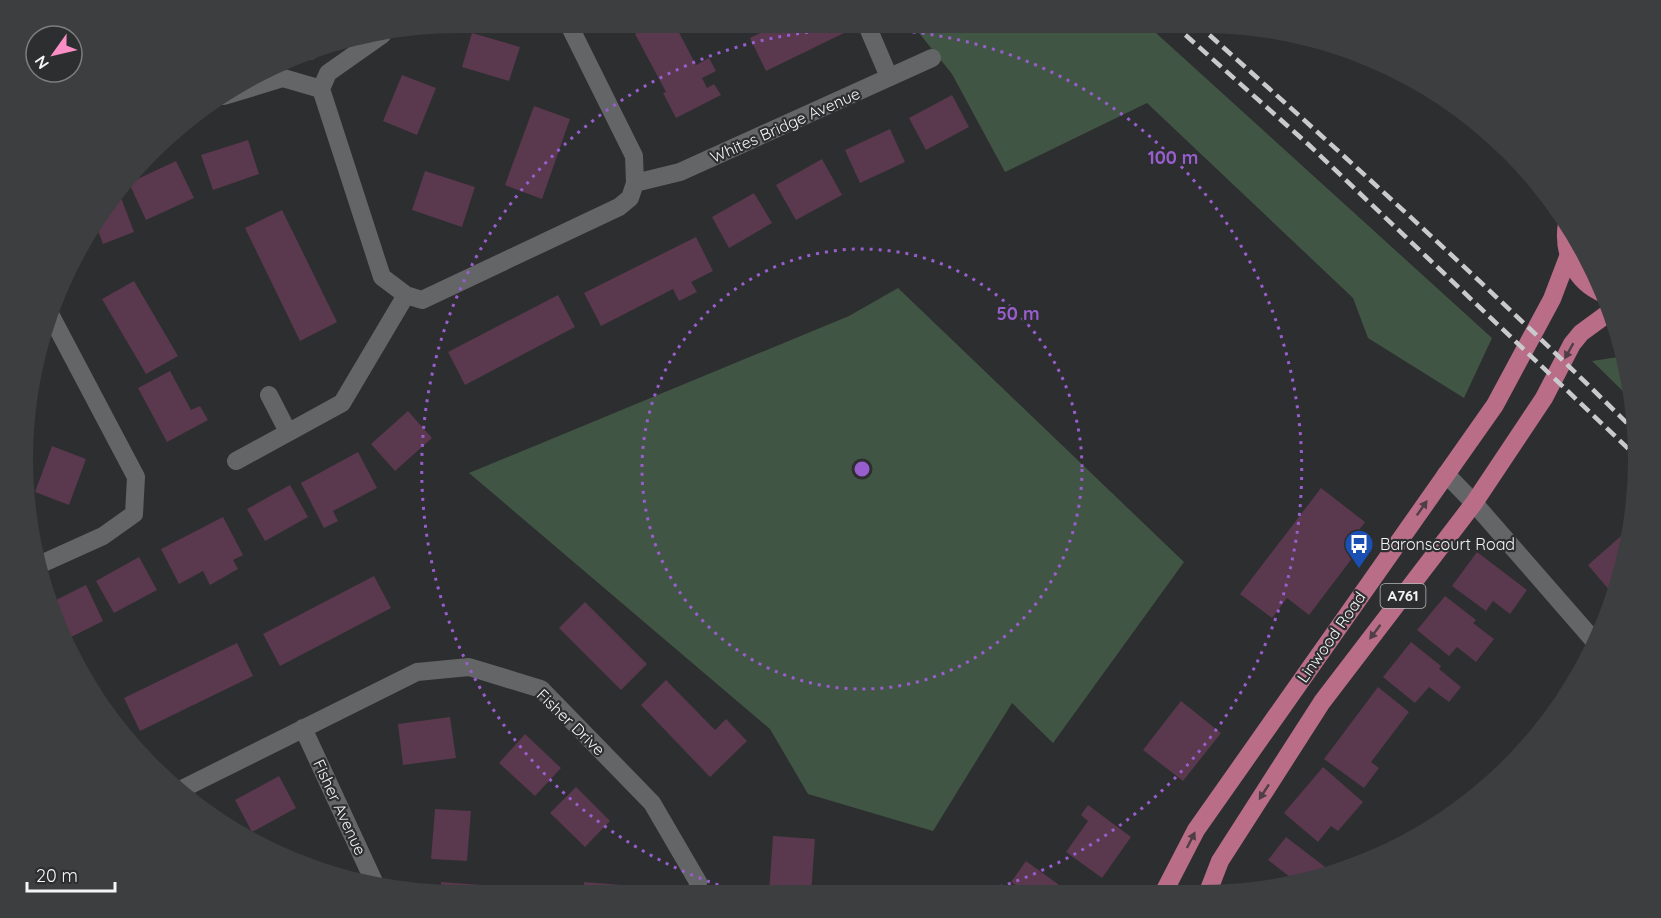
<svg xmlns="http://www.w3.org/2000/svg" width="1661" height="918" viewBox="0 0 1661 918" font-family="Quicksand,sans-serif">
<rect width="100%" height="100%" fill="#2d2e30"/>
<path fill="#415544" d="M911,23H1145L1492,338L1464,398L1368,338L1353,298L1147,103L1005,172L952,74Z
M346,41L312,60L296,58L319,46Z
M898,288L1184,562L1053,743L1012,703L933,831L808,794L770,729L469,473L849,316Z
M1625,356L1632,400L1592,361Z"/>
<path fill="#5a384d" d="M656,23H674L696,65L709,58L716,71L702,78L707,88L714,84L721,95L676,118L663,93L666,92L635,34Z
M781,23H839L844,33L766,71L750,38Z
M472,33L520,47L509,81L462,67Z
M402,75L436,88L417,135L383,121Z
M952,95L969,127L926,150L909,118Z
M534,106L570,119L542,199L505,185Z
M890,129L905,162L860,183L845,150Z
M248,140L259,174L213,190L201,155Z
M822,159L842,195L796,220L776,185Z
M176,161L194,198L146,220L129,183Z
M425,171L475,187L462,227L412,210Z
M754,193L772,223L729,248L712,217Z
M120,195L134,232L103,244L97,228L90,230L96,216L113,198Z
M282,210L337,322L300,341L245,228Z
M696,237L713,271L691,282L697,292L679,301L673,289L601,326L584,293Z
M134,281L178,356L146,374L102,299Z
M558,295L575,327L465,385L448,352Z
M170,371L191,410L200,406L208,420L167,442L138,388Z
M408,411L432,438L395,471L371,444Z
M52,446L86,459L69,505L35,492Z
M358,452L377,488L333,511L338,521L324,528L301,483Z
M290,485L308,517L265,541L247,509Z
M1321,488L1365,522L1357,533L1366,540L1309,615L1287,598L1272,618L1240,594Z
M223,517L243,555L233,560L238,569L210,585L203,571L179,584L161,549Z
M1621,536L1628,544L1616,598L1588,565Z
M1477,552L1527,590L1510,614L1493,601L1486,611L1452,586Z
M139,557L157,590L114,613L96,581Z
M374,576L391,608L280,666L263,634Z
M86,585L103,621L65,640L56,626L50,603Z
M1445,596L1476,620L1473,623L1494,639L1476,662L1457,647L1449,656L1417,630Z
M585,602L647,664L621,690L559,628Z
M1411,642L1441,666L1439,669L1461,687L1449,702L1429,687L1415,703L1383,677Z
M237,643L253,676L140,731L124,698Z
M666,680L715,730L726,719L747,741L710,777L641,705Z
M1378,687L1409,712L1371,762L1379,768L1364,788L1324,759Z
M1181,701L1221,733L1183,781L1143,750Z
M450,717L456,758L403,765L398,724Z
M525,734L561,768L535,796L499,763Z
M1323,767L1363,802L1338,831L1331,826L1318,842L1284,813Z
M279,776L296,808L252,832L235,800Z
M576,787L610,821L585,847L550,813Z
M1088,805L1131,837L1102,878L1066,852L1088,821L1081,815Z
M435,809L471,811L467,861L431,859Z
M773,836L815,839L811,893H769Z
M1286,837L1333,873L1332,875L1283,886L1290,877L1268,860Z
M1026,861L1069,892L1027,893L1011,882Z
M441,882L481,885L480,894L440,895Z
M584,882L634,886L633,894H583Z"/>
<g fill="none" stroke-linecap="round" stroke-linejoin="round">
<path stroke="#636567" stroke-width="18" d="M869,30L889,77
M382,35L328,73L321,89L382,277L406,295L422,300L619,207L630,198L635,183L634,156L568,23
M224,96L283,78L321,89
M635,183L680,172L932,58
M269,395L288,432
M236,461L342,403L406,295
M1446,474L1474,503L1596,643
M41,564L103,536L134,514L136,477L51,316
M303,728L376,886
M182,789L417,672L469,667L541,689L652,803L698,882L697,894"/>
<path stroke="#b96d87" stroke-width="18" d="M1567,223C1562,253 1575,282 1604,294
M1164,892L1196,830L1495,405L1552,299L1568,257
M1208,892L1220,861L1322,702L1474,503L1544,398L1572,344L1581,333L1611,311"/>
<path stroke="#c9cacb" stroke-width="4.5" stroke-dasharray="12 6" stroke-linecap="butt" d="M1172,23L1309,145L1637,457
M1196,23C1346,157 1495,292 1637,433"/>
</g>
<defs><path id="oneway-solid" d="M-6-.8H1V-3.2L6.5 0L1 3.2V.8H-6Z" transform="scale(1.5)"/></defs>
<g fill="#503e46">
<use href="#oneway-solid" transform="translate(1569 351) rotate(119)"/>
<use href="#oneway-solid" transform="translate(1422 508) rotate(-55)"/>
<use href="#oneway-solid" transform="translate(1375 632) rotate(127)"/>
<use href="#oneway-solid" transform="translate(1264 792) rotate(123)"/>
<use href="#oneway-solid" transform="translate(1191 840) rotate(-63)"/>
</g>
<g fill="none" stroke="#995ecd" stroke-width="3" stroke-dasharray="3 6">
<circle cx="862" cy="469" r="220"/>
<path d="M744 893A440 440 0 1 1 983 892"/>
</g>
<defs>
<g id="bus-pin" transform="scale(1.5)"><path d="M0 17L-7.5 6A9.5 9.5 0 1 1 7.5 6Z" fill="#1a4fb4" stroke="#2d2e30"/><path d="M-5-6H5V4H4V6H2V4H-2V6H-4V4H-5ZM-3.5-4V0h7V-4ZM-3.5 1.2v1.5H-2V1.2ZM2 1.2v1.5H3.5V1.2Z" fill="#fff"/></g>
</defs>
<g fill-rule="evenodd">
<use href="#bus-pin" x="1359" y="544"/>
</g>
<g text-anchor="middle" stroke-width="4.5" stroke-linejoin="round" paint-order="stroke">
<rect fill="#2d2e30" stroke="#b8b9bb" stroke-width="1.5" x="1380.5" y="584" width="45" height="24" rx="4.5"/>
<g font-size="15" font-weight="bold" fill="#f4f5f6">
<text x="1403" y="601">A761</text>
</g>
<g font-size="16" fill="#f4f5f6" stroke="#2d2e30">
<text transform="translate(785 125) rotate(-24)" y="6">Whites Bridge Avenue</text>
<text transform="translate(1331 637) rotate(-55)" y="6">Linwood Road</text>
<text transform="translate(571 722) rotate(44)" y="6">Fisher Drive</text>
<text transform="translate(340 807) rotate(65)" y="6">Fisher Avenue</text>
</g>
<g font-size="16" fill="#f4f5f6" stroke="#2d2e30" text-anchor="start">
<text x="1380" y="550">Baronscourt Road</text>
</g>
</g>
<path d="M0 0H1661V918H0ZM459 33H1202A426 426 0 0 1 1628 459V459A426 426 0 0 1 1202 885H459A426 426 0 0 1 33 459V459A426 426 0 0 1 459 33Z" fill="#3d3e40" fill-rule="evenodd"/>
<circle cx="862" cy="469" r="9" fill="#995ecd" stroke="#2d2e30" stroke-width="3"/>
<g font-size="18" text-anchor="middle" font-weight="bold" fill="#995ecd" stroke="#2d2e30" stroke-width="4.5" stroke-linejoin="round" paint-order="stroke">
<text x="1173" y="164">100 m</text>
<text x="1018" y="320">50 m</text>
</g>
<g transform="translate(54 54) rotate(236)"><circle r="28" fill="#2d2e30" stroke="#7d7e7f" stroke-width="1.5"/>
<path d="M0-4.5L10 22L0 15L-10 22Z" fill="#fb8fc5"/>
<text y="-9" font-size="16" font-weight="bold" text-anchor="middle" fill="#f4f5f6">N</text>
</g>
<path d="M27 882v9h88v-9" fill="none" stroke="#f4f5f6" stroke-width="3"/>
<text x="36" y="882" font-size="18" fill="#f4f5f6" stroke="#2d2e30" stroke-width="4.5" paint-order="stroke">20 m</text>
</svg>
